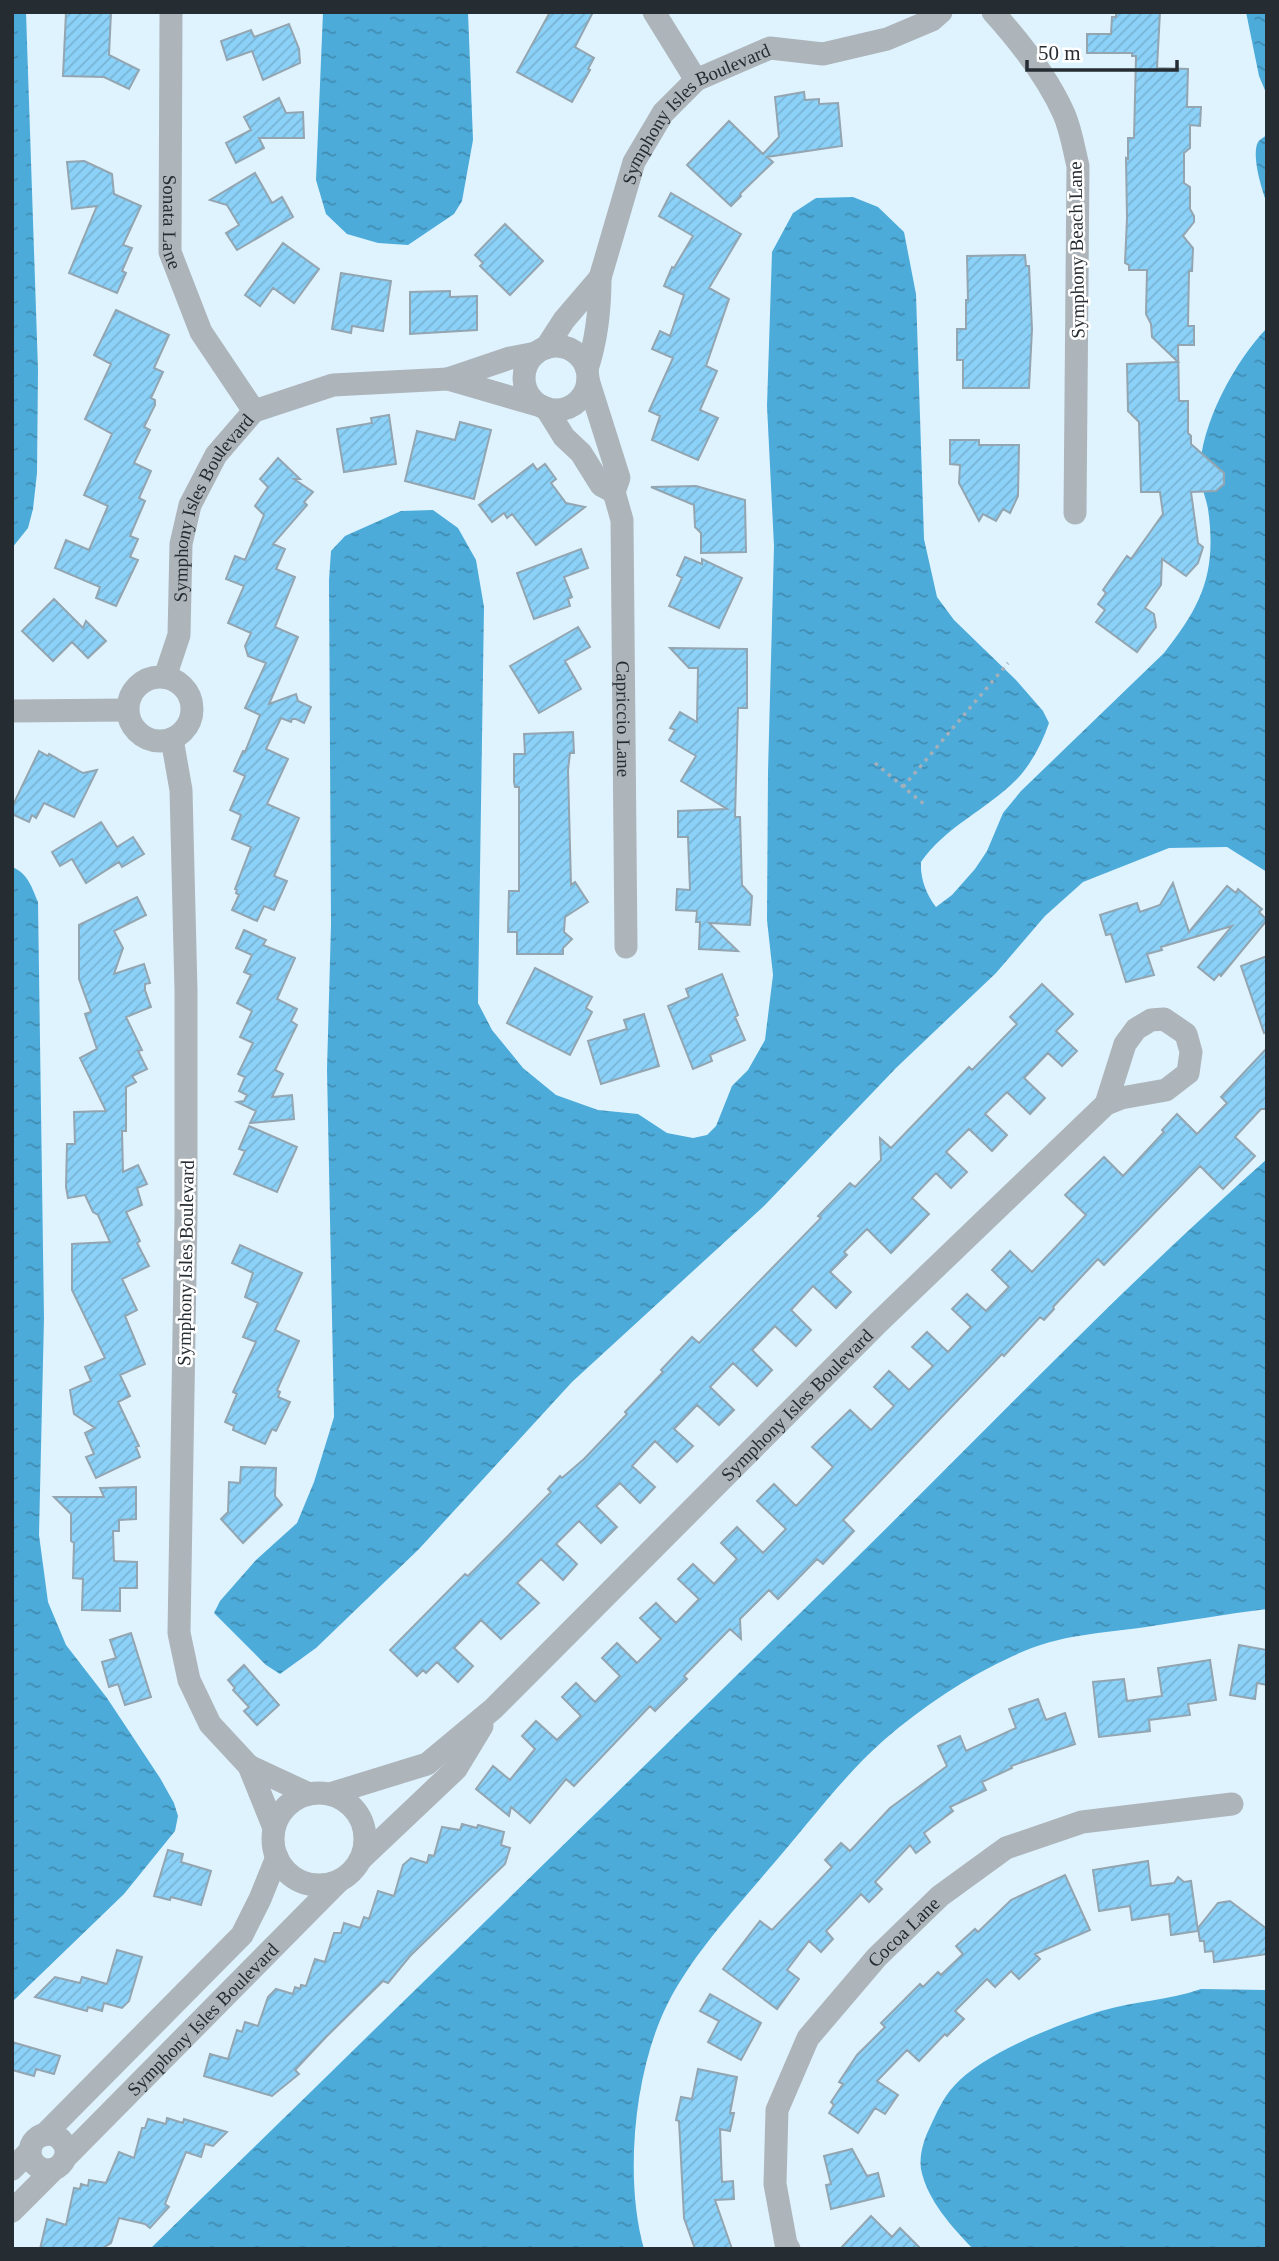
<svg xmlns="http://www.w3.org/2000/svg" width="1279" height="2261" viewBox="0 0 1279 2261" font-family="Georgia,serif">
<defs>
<pattern id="water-ripples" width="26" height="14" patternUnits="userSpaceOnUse" patternTransform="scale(1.75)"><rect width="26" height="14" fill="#4dabda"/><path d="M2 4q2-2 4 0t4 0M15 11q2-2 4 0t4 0" fill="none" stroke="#408cb1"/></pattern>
<pattern id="building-hatch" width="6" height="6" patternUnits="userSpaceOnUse" patternTransform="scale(1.75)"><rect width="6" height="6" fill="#8bd1f8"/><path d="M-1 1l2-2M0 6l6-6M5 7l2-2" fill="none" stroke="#78b4d5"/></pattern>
</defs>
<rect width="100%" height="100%" fill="#dff3ff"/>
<path fill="url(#water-ripples)" d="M12,12H26L38,370L37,473L33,509L28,528L12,548Z
M323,12H468L473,140L462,201L454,214L408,245L378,243L347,234L326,214L316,180Z
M1246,12H1267V95L1259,76Z
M1267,135V203C1262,191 1251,155 1258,142C1260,139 1264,137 1267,135Z
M853,197L878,207L904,232L916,294L924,539L937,597L954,620L1016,680L1043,711L1049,723C1042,743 1031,765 1016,780C986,810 945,827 921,862C920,878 926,894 936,907L952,895L975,869L987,851L1003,813L1021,791L1164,653C1202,605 1217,572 1208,509C1206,497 1200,485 1200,472C1200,425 1235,361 1267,328V872L1227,847L1169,848L1083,882L1045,916L996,973L896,1068L765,1205L572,1382L419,1549L316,1648L280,1674L266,1665L214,1613L220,1601L256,1560L297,1523L314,1482L334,1417L327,1070L331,924L329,580L331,551L345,536L401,511L433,510L458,528L476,560L484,607L478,1003L492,1030L523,1068L556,1095L598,1110L638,1114L667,1133L693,1138L707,1135L716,1126L732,1086L748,1070L765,1040L773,975L767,920L768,772L774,546L767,406L772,252L793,213L816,198Z
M12,867C28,873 32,888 38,902L44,1318L39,1535L48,1602L66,1645L107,1698L160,1778L174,1803L178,1816L175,1831L124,1894L12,2002Z
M1267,1159V1609C1226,1614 1186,1621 1146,1627C1098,1634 1059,1634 1013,1656C967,1677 922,1707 884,1740C841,1778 806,1827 768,1870C732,1913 692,1955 667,2005C634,2071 624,2179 644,2249H150C382,2022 614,1796 845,1569C985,1432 1120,1289 1267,1159Z
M1201,1989L1267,1990V2249H973C952,2227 927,2200 921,2169C919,2155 924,2139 930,2127C937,2112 943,2098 954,2086C983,2053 1059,2024 1101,2011C1134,2001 1167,2001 1201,1989Z"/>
<path fill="url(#building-hatch)" stroke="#93a5b0" stroke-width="2" d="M66,12H111L109,55L139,70L129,89L104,77L63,76Z
M550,12H593L575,47L594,58L588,69L590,70L572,102L517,72Z
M1116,12H1160L1157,68L1188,69L1187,107H1201L1200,126L1190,125V148L1184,153V183L1190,187V209L1194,216V222L1183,236L1193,248L1192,271H1189L1188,326H1194V345H1178L1179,401H1188V433L1191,436V444L1224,473V484L1216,491L1191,492L1198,543L1203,547L1198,563L1186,576L1162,559L1161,585L1145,608L1154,614L1156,627L1137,652L1096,622L1105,610L1098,604L1106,593L1103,590L1127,556L1131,559L1163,514L1160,492H1141L1139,422L1128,411L1127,364L1178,362L1152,337L1151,324L1146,314L1147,270H1129V265L1125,263L1127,218L1126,158L1128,159V138H1134L1136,56H1132V53H1087V34H1111L1112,17H1116Z
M289,24L299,49L300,63L263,80L252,51L227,60L221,41L251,30L254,37Z
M804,92L805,100L819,99V104L838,103L842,146L767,157L773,162L740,194L741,196L731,206L687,165L729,121L763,154L779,137L775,97Z
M279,98L286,113L303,112L304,138H259L264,148L236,163L226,143L251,130L244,117Z
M84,161L112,174L114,194L141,206L123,245L132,248L122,271L126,273L117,293L69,273L97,206L72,209L67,162Z
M255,173L272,203L282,197L293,217L237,250L226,233L239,225L227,205L210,200Z
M671,193L741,234L709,288L729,299L706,366L717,371L700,410L718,418L698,460L652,440L660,416L649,411L673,358L652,349L660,331L670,336L684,295L664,286L672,267L674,268L693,236L659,216Z
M505,224L543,261L510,295L480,266L483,263L475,255Z
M283,243L319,269L294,303L273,288L260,306L245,295Z
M1025,255L1026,266H1029L1032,329L1029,388H963V360H957V329H966V300H968L967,256Z
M341,273L391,281L383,331L352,326L351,333L332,329Z
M450,291V297L477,296V330L410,334V292Z
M116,310L169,335L154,368L163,372L151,398L155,400V405L144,427L150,430L134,463L151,471L139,498L145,501L130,536L138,539L130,557L138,560L116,606L96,598L100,587L55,568L66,540L89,550L108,506L84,495L112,434L85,419L111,364L94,355Z
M389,415L396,464L344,472L337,429L372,423L371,418Z
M460,422L491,430L474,499L405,481L417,431L455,440Z
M950,440H979V445H1019L1018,496L1010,513L1003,509L996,521L983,514L979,521L959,483L960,465L950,464Z
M278,458L300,479H294L313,492L304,502L307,505L273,544L285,549L276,569L295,577L275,627L298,637L269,704L296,694L298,701L311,707L304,723L296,719H292L291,722L281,718L266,749L288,759L267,804L299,818L274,876L287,881L274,910L264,906L257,921L232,910L239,895L236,893L237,890L235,889L251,847L232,839L241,815L230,810L245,776L234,771L243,751L245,752L260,715L245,708L266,663L248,656L245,646L251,633L228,623L244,586L226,579L235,556L245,560L264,515L255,506L268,487L260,479Z
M533,464L537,470L545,464L556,479L551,483L566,503L585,507L536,545L512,514L507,518L504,513L492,522L479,505Z
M696,486L745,500L746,552L701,553V533L695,527L694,505L651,487Z
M581,549L588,568L564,577L572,597L568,599L570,606L534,619L517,573Z
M685,557L702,564V559L742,578L719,628L669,606L682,578L677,575Z
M54,599L83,628L86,621L106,641L88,658L72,642L53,661L22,631Z
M578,627L590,647L565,661L581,689L539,713L510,666Z
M670,648L747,649V708H738L735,817H740L742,885L752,896L750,925L709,923L738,951L699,949L700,922H696L697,911L676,910L677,889L690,890L688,837H678V811L727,809L681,781L696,756L669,740L675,730L670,728L680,712L697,722L698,668H689Z
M573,732L574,753H570L568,770L571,885L575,882L588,902L565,917L564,932L572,939L563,948V954H517V932H508L509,891H519V787H515L514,782V754H525L524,734Z
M39,751L48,756L49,754L83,773L97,770L74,817L44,803L36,818L32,815L29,822L12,814V807Z
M101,822L117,847L133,837L144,854L122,867L119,862L86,883L72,859L60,866L52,852Z
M1173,883L1189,932L1227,886L1236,893L1238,889L1262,909L1259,912L1267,920L1221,976L1219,974L1214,980L1198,967L1232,926L1161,947L1162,950L1147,954L1154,975L1126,982L1111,934L1106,935L1100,915L1137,903L1140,912L1160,905Z
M137,897L146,915L114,931L123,948L114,974L144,964L150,983L145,984V990L151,1007L126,1017L142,1050L138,1051L147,1069L132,1076L136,1082L126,1087V1131H122L123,1172L138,1165L147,1184L137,1188L142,1205L126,1212L140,1241L137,1243L149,1266L122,1279L137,1310L125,1316L145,1364L120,1375L130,1396L118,1402L139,1446L136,1447L140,1457L96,1478L86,1457L94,1454L85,1433L95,1428L74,1414L70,1390L91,1381L85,1367L105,1358L72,1290V1244L110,1242L98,1215L93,1212L85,1195L68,1198L66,1187L67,1144H75L74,1112L106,1111L80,1058L97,1049L85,1014L91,1012L79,979V925Z
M244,930L266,940L263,945L295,958L277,999L297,1009L291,1021L297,1025L275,1070L283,1074L272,1097L292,1095L294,1119L250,1123L256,1111L237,1102L244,1101L247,1095L239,1091L245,1077L238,1074L253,1043L240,1037L252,1011L237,1003L251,975L244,972L252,955L236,948Z
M1267,956V1032L1264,1033L1241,966Z
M535,968L592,997L586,1008L592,1012L570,1055L507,1023Z
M722,974L738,1015L735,1017L745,1040L710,1055L712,1061L693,1069L668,1006L689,997L686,989Z
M1042,984L1073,1014L1056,1031L1077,1051L1062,1066L1048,1053L1024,1078L1045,1098L1030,1114L1007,1092L985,1114L1007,1135L992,1151L969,1129L946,1152L967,1172L951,1188L936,1173L912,1198L929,1214L891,1253L867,1229L844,1252L847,1255L830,1272L851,1292L836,1308L813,1286L791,1310L811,1330L796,1346L775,1326L752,1350L772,1370L757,1386L733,1363L710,1387L734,1410L719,1425L697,1405L674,1429L693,1446L677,1462L655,1441L632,1466L655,1487L640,1503L620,1483L596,1506L617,1527L601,1543L579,1521L556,1544L577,1564L563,1580L541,1559L517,1583L539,1603L501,1639L481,1620L454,1648L473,1666L458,1682L437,1662L426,1673L423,1670L417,1676L390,1650L465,1574L468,1576L505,1539L551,1492L548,1489L560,1476L562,1478L584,1459L627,1414L625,1412L663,1372L661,1370L692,1337L699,1343L821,1218L818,1216L850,1183L855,1187L881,1160L880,1138L891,1148L969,1067L972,1070L1017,1024L1010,1017Z
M644,1014L659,1066L601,1084L588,1041L627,1029L624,1020Z
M1267,1048V1109H1261L1235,1137L1255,1156L1223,1189L1200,1166L1104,1265L1098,1259L1053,1307L1054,1309L1044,1320L1040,1317L1004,1356L1002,1354L843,1520L854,1531L823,1564L817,1559L778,1599L769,1590L740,1619L741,1639L730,1629L684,1676L687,1679L655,1711L650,1706L574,1786L566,1779L530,1823L511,1807L509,1816L476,1789L493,1766L510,1780L535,1749L522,1736L536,1721L557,1740L581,1716L562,1697L576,1683L595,1702L620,1676L602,1658L617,1643L637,1663L661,1639L640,1618L656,1603L676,1623L699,1599L678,1579L693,1564L714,1584L737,1559L721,1543L737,1527L763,1553L786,1529L757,1501L774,1484L796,1506L833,1467L812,1447L850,1410L871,1430L894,1406L874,1387L889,1371L909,1390L933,1366L912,1347L927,1332L948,1352L971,1327L952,1309L967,1294L986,1311L1009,1287L992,1270L1010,1251L1032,1272L1086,1215L1065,1195L1104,1157L1123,1176L1164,1132L1162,1130L1177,1114L1197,1134L1227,1103L1221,1097Z
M249,1126L297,1147L277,1192L234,1174L245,1151L239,1149Z
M240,1245L302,1273L275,1330L299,1341L277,1390L280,1392L278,1397L290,1402L276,1431L272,1429L265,1444L233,1430L234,1426L225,1422L237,1394L233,1392L256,1342L243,1337L258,1303L245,1297L253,1273L232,1263Z
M241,1467L276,1468L275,1496L282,1505L243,1543L221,1519L228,1512L229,1482L240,1483Z
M136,1487V1519L119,1520V1531H113L114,1561L137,1562V1588H120V1611L82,1610L83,1579L73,1578L74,1543L71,1541V1514L54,1497H104L100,1488Z
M131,1633L151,1697L125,1705L118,1684L109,1687L102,1662L116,1658L110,1640Z
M1239,1645L1267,1650V1685L1257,1683L1255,1699L1230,1695Z
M1210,1660L1216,1700L1188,1704L1190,1715L1149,1720L1150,1731L1099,1737L1093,1682L1124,1679L1127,1701L1162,1696L1158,1668Z
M244,1665L279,1705L257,1725L244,1711L249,1707L233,1690L235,1688L228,1680Z
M1038,1699L1046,1720L1065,1713L1075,1744L1011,1766L1012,1768L982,1782L986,1790L950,1807L953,1811L924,1833L930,1842L916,1853L910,1845L875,1882L882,1889L869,1902L861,1894L826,1931L833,1939L821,1952L809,1941L787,1970L799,1979L777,2009L723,1969L760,1921L772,1930L832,1867L825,1860L841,1843L850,1851L890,1808L947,1766L938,1746L960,1736L966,1751L1016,1728L1009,1709Z
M462,1824L477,1828L478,1825L504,1832L501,1845L510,1848L505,1864L410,1956L388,1983L383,1981L326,2037L295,2070L299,2074L272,2096L204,2076L210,2054L228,2059L237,2030L242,2032L245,2022L258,2026L268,1997L276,1989L293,1994L295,1987L300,1989L301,1985L306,1986L315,1959L325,1962L334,1933H341L344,1923L360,1928L364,1917L369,1919L378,1891L394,1896L403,1865L411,1858L427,1863L429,1855L434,1856L442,1827L460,1830Z
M168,1850L183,1854L181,1862L211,1871L201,1905L171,1897L170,1900L154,1896Z
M1148,1861L1151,1886L1174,1883L1178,1877L1184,1882L1191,1881L1198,1931L1171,1935L1169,1914L1132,1920L1130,1906L1099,1911L1093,1870Z
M1065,1875L1090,1930L1035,1954L1040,1959L1019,1979L1011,1971L995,1987L987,1979L955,2011L964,2019L947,2036L945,2034L919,2061L907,2050L877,2081L898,2095L885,2114L875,2108L858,2133L829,2113L834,2105L831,2102L843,2084L839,2082L857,2055L885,2027L881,2023L920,1984L923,1987L938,1972L941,1975L963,1954L956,1946L975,1929L978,1932L1011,1900Z
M1230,1901L1267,1929V1954L1214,1962L1213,1951L1205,1952L1204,1941H1200L1198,1928L1218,1903Z
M117,1950L142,1957L129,2001L122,2008L104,2003L102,2011L88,2007L87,2011L35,1997L55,1977L80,1983L82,1977L107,1984Z
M710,1994L761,2023L741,2060L708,2042L719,2021L700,2011Z
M12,2042L60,2056L54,2074L36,2069L34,2076L12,2070Z
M698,2069L737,2077L730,2113H734L730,2131L720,2129L722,2182L733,2181L734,2199L715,2200L732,2249H695L684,2218L679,2121L676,2120L681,2097L692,2099Z
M167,2118L183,2123L184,2119L227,2132L213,2146L205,2144L201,2157L186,2152L165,2204L169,2207L150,2228L145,2224L119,2218L111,2243L101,2249H40L47,2219L66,2225L74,2188L80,2189L81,2184L88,2186L89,2180L106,2183L119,2152L134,2158L142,2128H145L148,2119L166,2124Z
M852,2149L867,2176L878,2173L884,2196L831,2209L826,2185L831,2184L824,2156Z
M871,2216L892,2237L900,2228L921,2249H840Z"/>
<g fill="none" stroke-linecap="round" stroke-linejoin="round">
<path stroke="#a1b0ba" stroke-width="3.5" stroke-dasharray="3.5 5" stroke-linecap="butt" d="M875,763L925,805
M903,787L1008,663"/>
<g stroke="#adb5ba" stroke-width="23">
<path id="s1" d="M171,12L170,252L201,332L254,411"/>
<path d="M654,12L696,80"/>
<path d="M993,12C1021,43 1047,76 1064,114C1071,130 1074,150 1078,166L1075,513"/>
<path id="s2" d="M600,278L634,162L663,113L696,80L770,48L823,54L887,39L932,20L941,12"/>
<circle cx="556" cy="378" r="32"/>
<path d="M546,348L564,320L600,278C600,310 597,339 587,369"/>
<path d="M536,353L510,358L448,379L541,406"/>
<path d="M546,408L564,437L581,453L601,485L614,492L619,478L588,380"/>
<path id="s3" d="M614,492L622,520L626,947"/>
<circle cx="160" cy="709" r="32"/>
<path id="s4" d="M165,677L179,635L181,544L190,505L216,455L254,411L333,385L448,379"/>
<path d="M12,711L127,710"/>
<path d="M172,739L181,790L186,991V1213L179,1633L189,1680L210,1724L249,1766L274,1828"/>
<path d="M249,1766L309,1794"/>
<circle cx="319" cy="1839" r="46"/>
<path id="s5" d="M333,1793L427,1764L493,1709L878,1323L1106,1104L1125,1044L1136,1029L1151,1020L1164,1019L1186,1034L1191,1052L1188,1073L1166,1090L1121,1098L1106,1104"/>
<path d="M361,1859L456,1769L482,1726"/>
<circle cx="48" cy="2152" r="18"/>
<path d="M44,2135L242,1935L260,1899L277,1857"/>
<path id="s6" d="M66,2157L339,1881"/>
<path d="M12,2169L30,2151"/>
<path d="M12,2211L54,2169"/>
<path id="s7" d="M789,2249L786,2244L775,2184L777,2110L808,2038L877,1957L940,1896L1006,1848L1082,1822L1232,1804"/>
</g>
</g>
<g text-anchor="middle" stroke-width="5" stroke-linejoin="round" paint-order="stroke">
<g font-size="19" fill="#262d32" stroke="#fff">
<text dy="7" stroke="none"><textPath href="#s2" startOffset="201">Symphony Isles Boulevard</textPath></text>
<text dy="7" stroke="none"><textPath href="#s1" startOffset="210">Sonata Lane</textPath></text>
<text transform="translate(1076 250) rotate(-91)" y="7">Symphony Beach Lane</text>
<text dy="7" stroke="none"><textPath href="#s4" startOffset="180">Symphony Isles Boulevard</textPath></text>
<text dy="7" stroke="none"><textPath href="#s3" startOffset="228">Capriccio Lane</textPath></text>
<text transform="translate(185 1263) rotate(-89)" y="7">Symphony Isles Boulevard</text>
<text dy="7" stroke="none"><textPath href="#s5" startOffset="614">Symphony Isles Boulevard</textPath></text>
<text dy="7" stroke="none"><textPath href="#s7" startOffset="362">Cocoa Lane</textPath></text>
<text dy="7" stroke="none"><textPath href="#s6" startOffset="194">Symphony Isles Boulevard</textPath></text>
</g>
</g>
<rect width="1279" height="2261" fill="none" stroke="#262d32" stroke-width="28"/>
<path d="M1027 60v10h150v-10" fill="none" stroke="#262d32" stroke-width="3.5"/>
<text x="1038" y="60" font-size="21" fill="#262d32" stroke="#ffffff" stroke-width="5" paint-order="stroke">50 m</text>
</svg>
